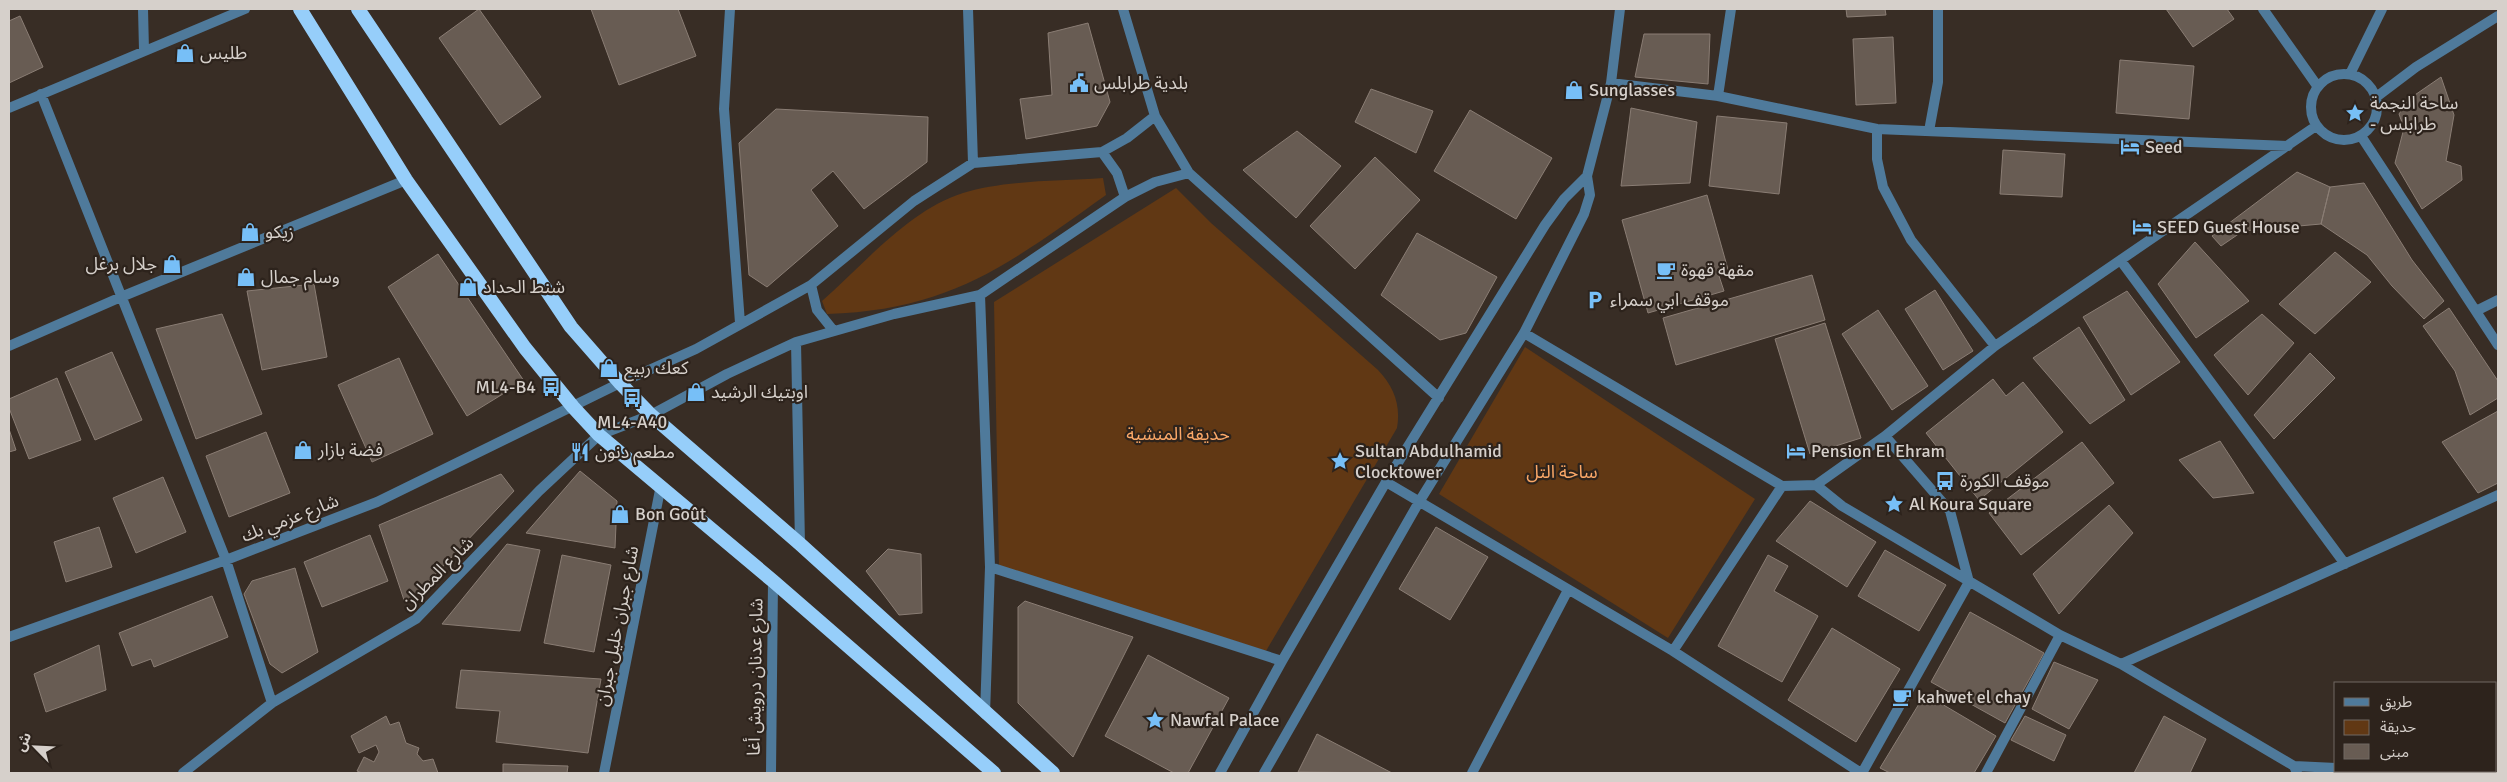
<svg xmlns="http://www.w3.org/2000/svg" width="2507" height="782" viewBox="0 0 2507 782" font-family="Signika,'Noto Sans Arabic',sans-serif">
<rect width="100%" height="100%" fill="#382d25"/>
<path fill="#613814" d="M1103,178L1106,195C1009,264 951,310 827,314L822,301C864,264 909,210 963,193C1004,180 1060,181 1103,178Z
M1176,188L1211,223L1378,370C1394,387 1401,405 1397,428L1266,651L999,566L994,302Z
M1525,347L1755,499L1668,638L1439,494Z"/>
<path fill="#685c53" stroke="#8a7d74" d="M479,9L541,97L500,125L439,38Z
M591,9H678L696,56L619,85Z
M1846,9H1885L1886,15L1847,17Z
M2166,9H2227L2234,19L2193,47Z
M20,16L43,67L9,83V21Z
M1088,23L1110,102L1097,126L1026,139L1020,99L1052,95L1048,33Z
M1644,34H1710L1708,84L1635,77Z
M1893,37L1896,103L1856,105L1853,39Z
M2120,60L2194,66L2189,119L2116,113Z
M2441,77L2454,115L2446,161L2461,166L2462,180L2422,209L2395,163L2404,128L2399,114L2409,99Z
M1371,89L1433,111L1416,153L1355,122Z
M1631,108L1697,122L1690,183L1621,186Z
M776,109L928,117L927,162L864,209L833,171L811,190L838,226L767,287L749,275L739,143Z
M1470,110L1552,158L1516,219L1434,171Z
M1717,116L1787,123L1779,194L1709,186Z
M1297,131L1341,166L1296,218L1243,170Z
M2003,150L2065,154L2062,197L2000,194Z
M1375,157L1420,200L1355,269L1310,226Z
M2297,172L2330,187L2321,224L2243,231L2221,246L2212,236Z
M2364,183L2412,260L2444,301L2424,319L2392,286L2367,255L2321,224L2330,187Z
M1707,195L1729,273L1719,276L1724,291L1648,313L1622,220Z
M1417,233L1497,277L1466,333L1440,340L1381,295Z
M2195,242L2249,301L2196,338L2158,284Z
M2335,252L2371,282L2315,334L2279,304Z
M438,254L524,381L467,416L388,287Z
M1812,275L1825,320L1676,365L1663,318Z
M314,284L327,357L262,370L247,291Z
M1935,290L1973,351L1943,370L1905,309Z
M2127,291L2180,362L2131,395L2083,317Z
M2449,308L2498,381V398L2470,415L2455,371L2423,326Z
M1878,310L1928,386L1892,410L1842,334Z
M222,314L262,414L196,439L156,329Z
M2262,314L2294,343L2248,395L2214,355Z
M1825,323L1861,438L1810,454L1775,339Z
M2079,327L2125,400L2090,424L2033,358Z
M112,352L142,420L95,440L65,372Z
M2310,353L2335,378L2274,439L2254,415Z
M399,358L433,434L372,462L338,385Z
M57,378L81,440L29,459L9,408V399Z
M1993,379L2006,396L2023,382L2063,432L1979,500L1926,433Z
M2498,411V483L2478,493L2442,442Z
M9,429L16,450L9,452Z
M266,432L290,493L229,517L206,456Z
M2220,441L2254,493L2213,498L2179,460Z
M2082,442L2114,483L2021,555L1989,513Z
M580,471L617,501L615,548L526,533Z
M501,474L514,491L415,596L405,603L379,525Z
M163,477L186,532L136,553L113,498Z
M1810,501L1876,542L1847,587L1776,541Z
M2109,505L2133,533L2059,614L2033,574Z
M99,527L112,567L66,582L54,542Z
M1436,527L1488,557L1450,620L1399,589Z
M370,535L388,581L322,607L304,562Z
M507,544L540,550L520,631L442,624Z
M888,549L921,554L922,613L899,615L866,571Z
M1885,550L1946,585L1919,631L1858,596Z
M562,555L611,565L594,652L544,643Z
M1768,555L1788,566L1774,591L1818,616L1782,682L1718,646Z
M295,568L318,652L282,673L270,664L244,594L252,581Z
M212,596L228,637L154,667L151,659L132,666L119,633Z
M1025,601L1133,637L1073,757L1018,703V607Z
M1970,612L2044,653L2005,723L1931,682Z
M1832,628L1900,669L1856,742L1788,700Z
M99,645L106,690L46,712L34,674Z
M1148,655L1229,698L1188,773H1174L1105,736Z
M2054,662L2098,680L2069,729L2032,709Z
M461,670L601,679L588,753L496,742L500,711L456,708Z
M1925,694L1996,736L1974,773H1890L1880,768Z
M386,716L390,725L399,722L406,743L419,748L417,754L423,761L433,759L438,773H362L357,771L364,757L374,762L379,752L376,745L359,753L351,736Z
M2025,716L2066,735L2054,761L2011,740Z
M2164,716L2206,739L2190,773H2134Z
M1317,734L1392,773L1298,772Z
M503,764L568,766L567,773H503Z"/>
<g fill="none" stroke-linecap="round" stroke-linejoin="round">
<path stroke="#4f7a9b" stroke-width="10" d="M143,9L144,50
M730,9L724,109L740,323
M968,9L973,163
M1123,9L1155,116L1189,173L1439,398
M2263,9L2318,87
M2350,74L2382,9
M2311 107a33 33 0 1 1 66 0a33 33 0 1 1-66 0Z
M1611,83L1718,96L1877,129L2288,146
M41,94L226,560L272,703
M1718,96L1731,9
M2375,98L2416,67L2498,16
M9,108L245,9
M1877,129V159L1883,187L1911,240L1995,346
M1929,131L1938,82V9
M2361,136L2498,345
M1102,152L1117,173L1125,197
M2121,261L2345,564
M811,285L817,310L833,330
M980,295L990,567L985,714
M2476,311L2498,300
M1524,333L1782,486
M796,342L800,544
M9,346L121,297L406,180
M1386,482L1673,651L1861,773
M1816,485L1842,506L2060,635L2121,664L2294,766L2297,773
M990,567L1282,661
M9,637L226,560L377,502L620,383L696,349L811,285L914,201L973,163L1102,152L1127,138L1155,116
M1673,651L1782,486L1816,485L1885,436L1995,346L2316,126
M2121,664L2498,495
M2294,766L2336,768
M2356,771L2369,773
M183,773L272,703L416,619L539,491L599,435L651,415L727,374L796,342L894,314L980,295L1125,197L1155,182L1189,173
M604,773L661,485
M771,773L773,581
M1220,773L1282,661L1386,482L1545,225L1564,199L1587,176
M1264,773L1419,502L1524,333L1584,214L1590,195L1587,176L1611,83L1620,9
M1472,773L1568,590
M1862,773L1969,582L1950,511L1885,436
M1986,773L2060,635"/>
<path stroke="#96cefa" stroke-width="14" d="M300,9L406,180L525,348L573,407L599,435L773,581L994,773
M358,9L571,327L620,383L651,415L800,544L1053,773"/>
</g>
<defs>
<g id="shop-bare" transform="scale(1.5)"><path d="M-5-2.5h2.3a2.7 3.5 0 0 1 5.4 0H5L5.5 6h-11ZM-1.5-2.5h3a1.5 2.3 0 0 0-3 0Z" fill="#77bff7" stroke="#2d231c" stroke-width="2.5" paint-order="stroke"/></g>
<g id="civic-bare" transform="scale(1.5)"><path d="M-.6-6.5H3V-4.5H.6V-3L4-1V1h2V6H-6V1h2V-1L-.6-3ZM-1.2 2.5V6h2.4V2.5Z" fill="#77bff7" stroke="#2d231c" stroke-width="2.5" paint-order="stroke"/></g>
<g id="sight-bare" transform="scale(1.5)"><path d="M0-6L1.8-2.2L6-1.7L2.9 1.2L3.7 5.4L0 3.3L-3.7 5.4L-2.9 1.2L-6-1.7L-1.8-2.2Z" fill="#77bff7" stroke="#2d231c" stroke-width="2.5" paint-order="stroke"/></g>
<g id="hotel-bare" transform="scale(1.5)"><path d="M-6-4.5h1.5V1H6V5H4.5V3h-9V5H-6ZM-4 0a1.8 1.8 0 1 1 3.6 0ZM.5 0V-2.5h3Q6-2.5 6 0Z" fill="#77bff7" stroke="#2d231c" stroke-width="2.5" paint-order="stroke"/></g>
<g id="cafe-bare" transform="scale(1.5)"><path d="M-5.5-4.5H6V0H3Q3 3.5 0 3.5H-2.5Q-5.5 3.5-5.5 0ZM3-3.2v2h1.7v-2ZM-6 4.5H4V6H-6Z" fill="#77bff7" stroke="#2d231c" stroke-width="2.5" paint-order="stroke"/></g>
<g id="parking-bare" transform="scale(1.5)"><path d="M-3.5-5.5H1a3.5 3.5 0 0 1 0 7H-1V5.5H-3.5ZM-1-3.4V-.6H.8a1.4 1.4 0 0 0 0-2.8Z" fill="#77bff7" stroke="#2d231c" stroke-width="2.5" paint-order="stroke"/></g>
<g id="bus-bare" transform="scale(1.5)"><path d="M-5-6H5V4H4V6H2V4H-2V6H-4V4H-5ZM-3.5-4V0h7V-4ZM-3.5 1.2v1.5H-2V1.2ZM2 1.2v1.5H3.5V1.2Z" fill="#77bff7" stroke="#2d231c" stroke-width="2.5" paint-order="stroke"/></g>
<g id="restaurant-bare" transform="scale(1.5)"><path d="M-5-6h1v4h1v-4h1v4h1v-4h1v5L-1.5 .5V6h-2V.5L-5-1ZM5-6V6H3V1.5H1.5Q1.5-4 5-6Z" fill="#77bff7" stroke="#2d231c" stroke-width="2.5" paint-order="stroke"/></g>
</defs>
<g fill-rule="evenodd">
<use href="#shop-bare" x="185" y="53"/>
<use href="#civic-bare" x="1079" y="83"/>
<use href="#shop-bare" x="1574" y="90"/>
<use href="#sight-bare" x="2355" y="113"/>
<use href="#hotel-bare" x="2130" y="147"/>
<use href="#hotel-bare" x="2142" y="227"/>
<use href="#shop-bare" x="250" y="232"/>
<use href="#shop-bare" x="172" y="264"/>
<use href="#cafe-bare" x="1666" y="270"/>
<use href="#shop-bare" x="246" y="277"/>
<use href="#shop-bare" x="468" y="287"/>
<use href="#parking-bare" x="1595" y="300"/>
<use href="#shop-bare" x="609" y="368"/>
<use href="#bus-bare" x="551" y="387"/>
<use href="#shop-bare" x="696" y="392"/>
<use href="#bus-bare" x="632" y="398"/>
<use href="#shop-bare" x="303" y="450"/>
<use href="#hotel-bare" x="1796" y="451"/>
<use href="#restaurant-bare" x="580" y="452"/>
<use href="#sight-bare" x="1340" y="461"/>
<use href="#bus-bare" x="1945" y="481"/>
<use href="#sight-bare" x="1894" y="504"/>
<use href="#shop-bare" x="620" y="514"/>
<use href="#cafe-bare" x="1902" y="697"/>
<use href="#sight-bare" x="1155" y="720"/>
</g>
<g text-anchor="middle" stroke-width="4.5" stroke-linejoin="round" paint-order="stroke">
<g font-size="18" fill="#d6d0cb" stroke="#2d231c" text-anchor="start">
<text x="200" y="59">طليس</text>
<text x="1094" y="89">بلدية طرابلس</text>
<text x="1589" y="96">Sunglasses</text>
<text x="2370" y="109">ساحة النجمة<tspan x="2370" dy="21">- طرابلس</tspan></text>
<text x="2145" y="153">Seed</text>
<text x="2157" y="233">SEED Guest House</text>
<text x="265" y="238">زيكو</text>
<text x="157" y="270" text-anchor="end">جلال برغل</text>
<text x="1681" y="276">مقهة قهوة</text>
<text x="261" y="283">وسام جمال</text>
<text x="483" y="293">شنط الحداد</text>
<text x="1610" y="306">موقف ابي سمراء</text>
<text x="624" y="374">كعك ربيع</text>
<text x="536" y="393" text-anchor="end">ML4-B4</text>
<text x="711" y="398">اوبتيك الرشيد</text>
<text x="632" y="428" text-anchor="middle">ML4-A40</text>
<text x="318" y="456">فضة بازار</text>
<text x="1355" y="457">Sultan Abdulhamid<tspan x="1355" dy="21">Clocktower</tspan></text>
<text x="1811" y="457">Pension El Ehram</text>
<text x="595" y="458">مطعم دنون</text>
<text x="1960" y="487">موقف الكورة</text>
<text x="1909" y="510">Al Koura Square</text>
<text x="635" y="520">Bon Goût</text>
<text x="1917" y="703">kahwet el chay</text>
<text x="1170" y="726">Nawfal Palace</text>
</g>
<g font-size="18" fill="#fba868" stroke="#2d231c">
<text x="1178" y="440">حديقة المنشية</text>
<text x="1562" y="478">ساحة التل</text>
</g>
<g font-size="18" fill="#d6d0cb" stroke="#2d231c">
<text transform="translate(290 518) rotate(-21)" y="6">شارع عزمي بك</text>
<text transform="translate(437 573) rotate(-45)" y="6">شارع المطران</text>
<text transform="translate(617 626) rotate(-79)" y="6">شارع جبران خليل جبران</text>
<text transform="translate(755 677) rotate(-89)" y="6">شارع عدنان درويش أغا</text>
</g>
</g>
<rect width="2507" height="782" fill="none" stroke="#d6d0cb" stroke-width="20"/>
<rect x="2334" y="682" width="162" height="90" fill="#2d231c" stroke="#716862"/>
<rect x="2344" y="698" width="25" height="8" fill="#4f7a9b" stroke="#716862"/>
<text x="2380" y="707" font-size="15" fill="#d6d0cb">طريق</text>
<rect x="2344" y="720" width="25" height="15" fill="#613814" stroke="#716862"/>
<text x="2380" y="732" font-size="15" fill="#d6d0cb">حديقة</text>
<rect x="2344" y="744" width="25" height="15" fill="#685c53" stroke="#716862"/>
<text x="2380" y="757" font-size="15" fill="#d6d0cb">مبنى</text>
<g transform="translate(35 747) rotate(294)" stroke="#2d231c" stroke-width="4" paint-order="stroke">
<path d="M0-4L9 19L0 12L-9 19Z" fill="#d6d0cb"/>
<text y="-8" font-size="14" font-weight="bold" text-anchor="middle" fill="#d6d0cb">ش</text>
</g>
</svg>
